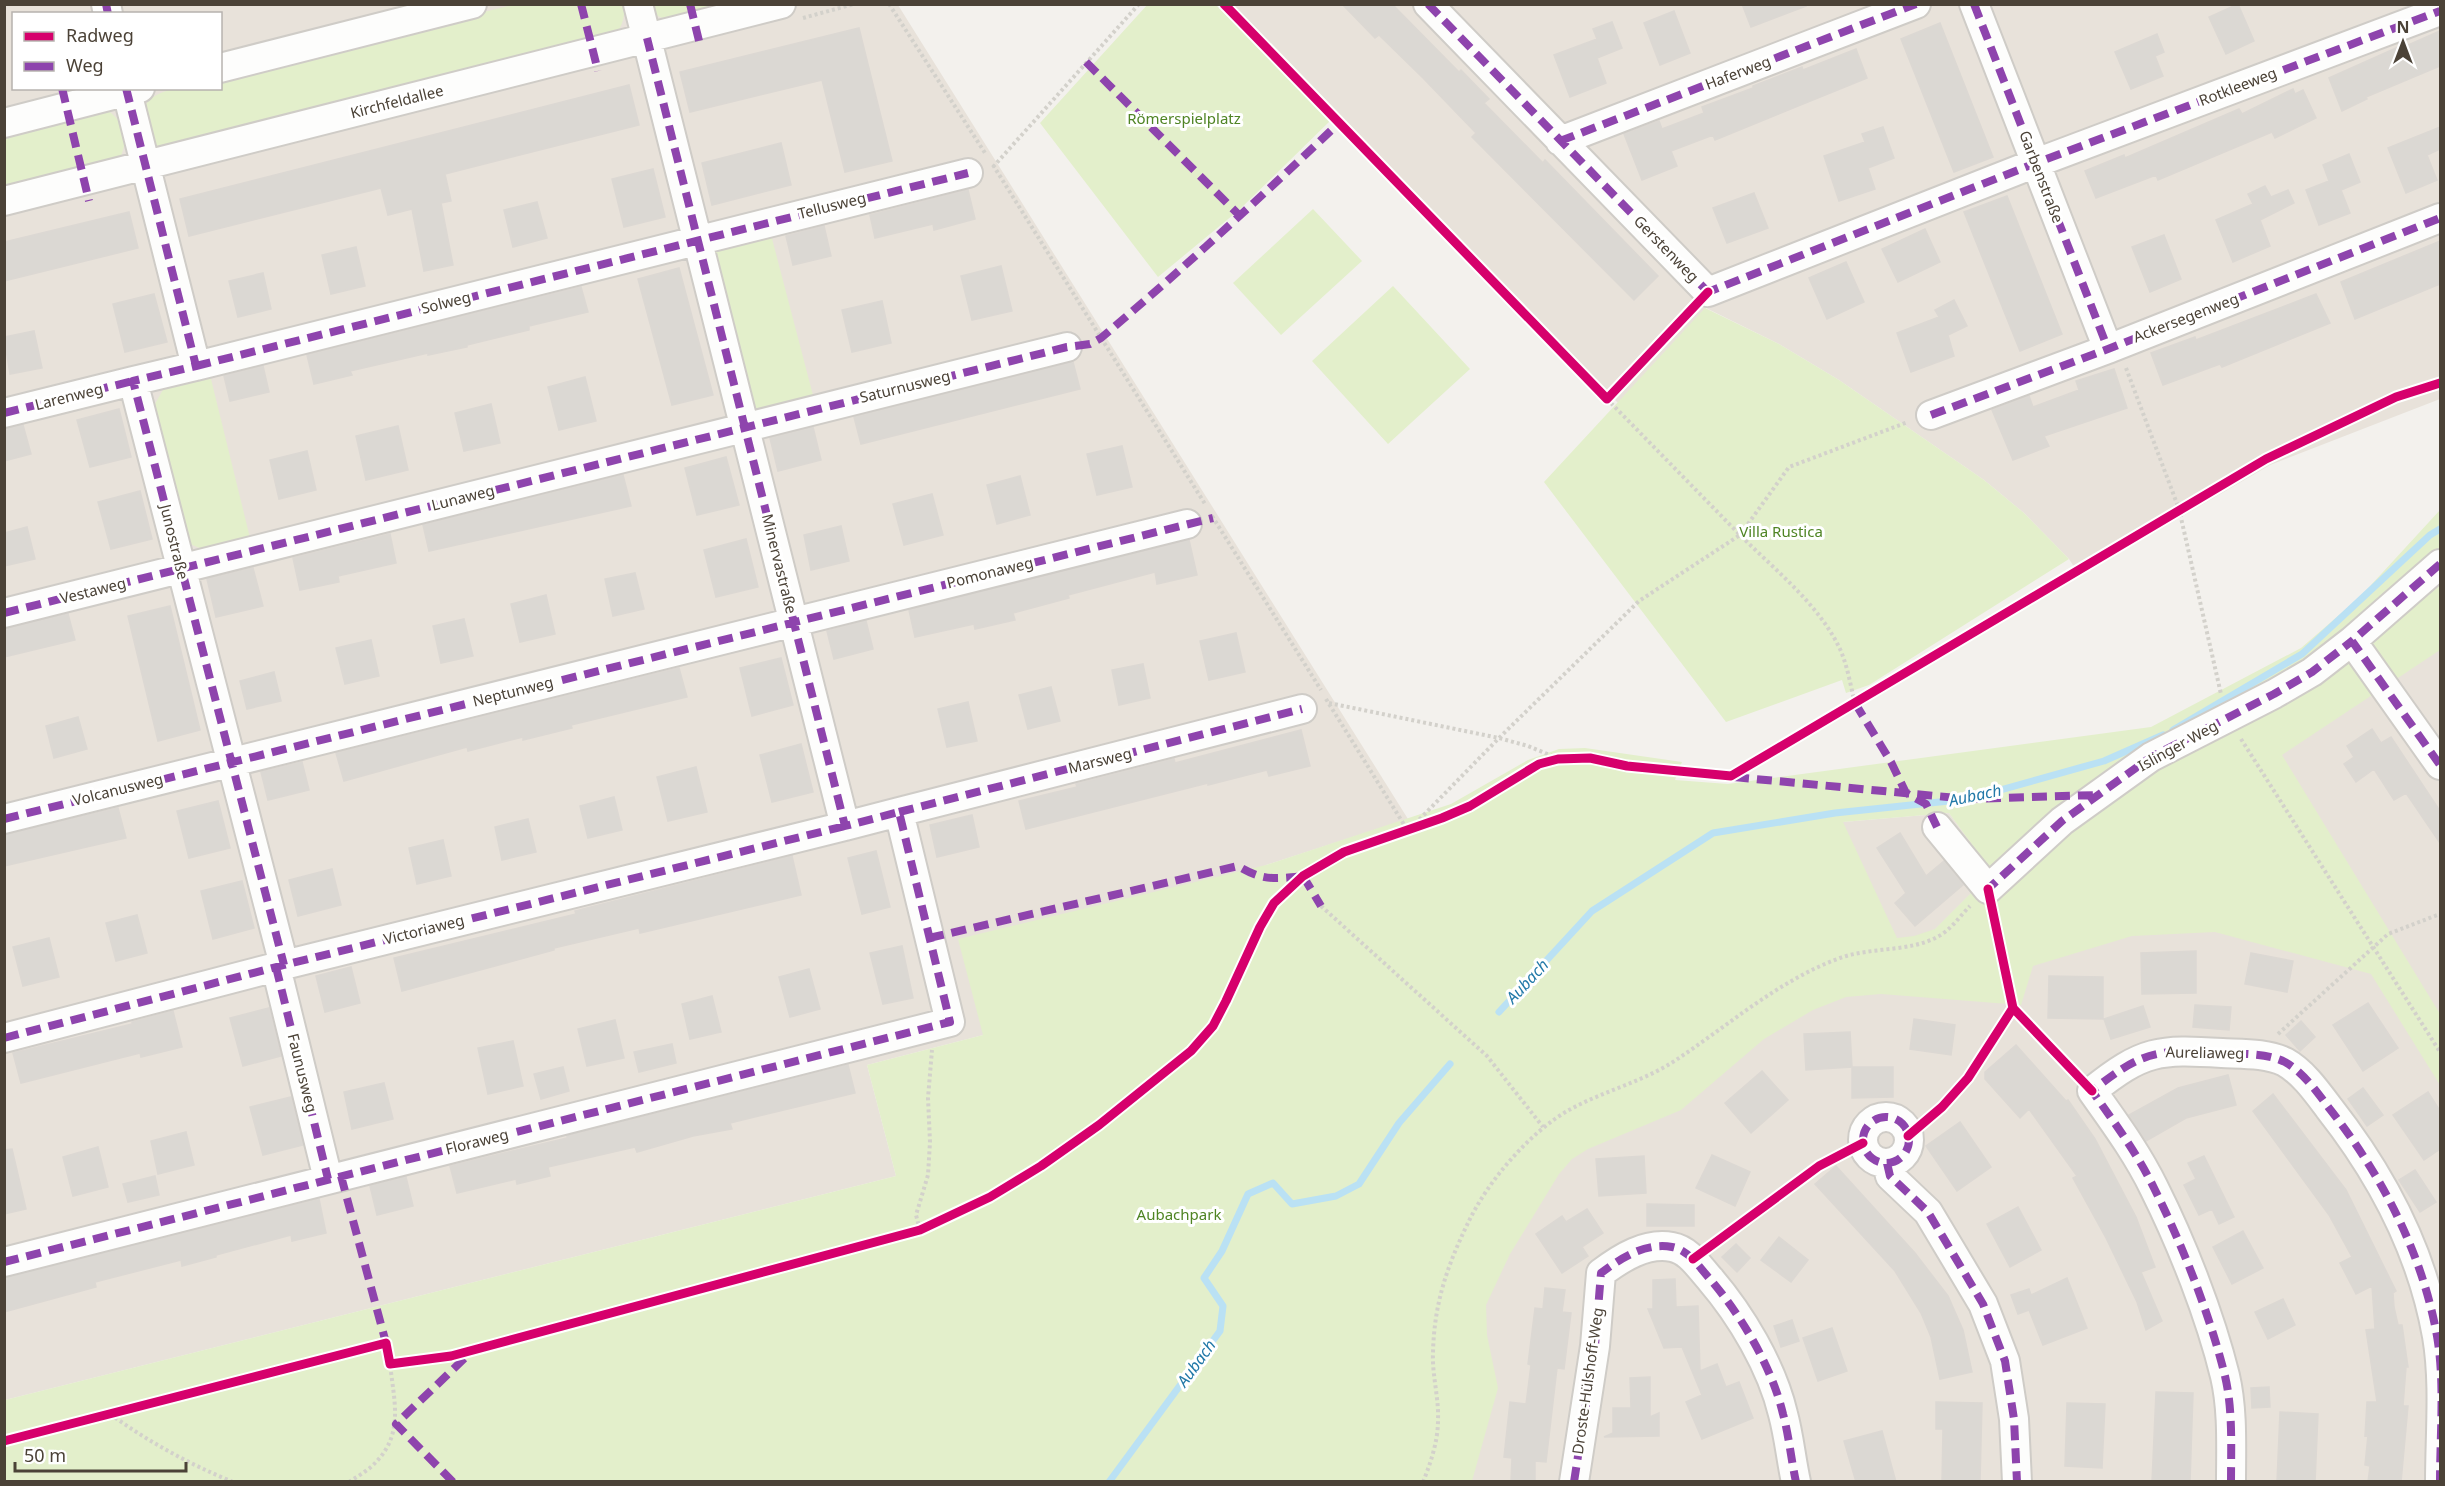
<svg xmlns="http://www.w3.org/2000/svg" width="2445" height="1486" viewBox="0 0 2445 1486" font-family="'Noto Sans',sans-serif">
<rect width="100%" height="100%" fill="#f3f1ed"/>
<path fill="#e8e2da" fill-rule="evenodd" d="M5,5H898L1408,819L1266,865L983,1035L867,1065L896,1176L5,1400ZM14,14H220V88H14Z
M1230,5H2440V399L2270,465L2080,576L2069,559L2024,513L1984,480L1839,380L1779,344L1706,308L1618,403Z
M2440,544V1481L1417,1482L1432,1300L1843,822L1949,813L1992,871L2307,663Z"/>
<path fill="#e3efcb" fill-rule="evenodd" d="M1148,4L1216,5L1330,121L1239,210L1158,277L1040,123Z
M512,5H624C625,19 622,27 613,38L166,151L155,144L141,112C155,82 192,89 220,88L221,78Z
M649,5H737C716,10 659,35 649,5Z
M108,111C127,123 129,145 117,163L5,191V131Z
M1313,209L1362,261L1281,335L1233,283Z
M770,231L814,399L762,413L750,404L714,256L720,244Z
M1393,286L1470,369L1388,444L1312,361Z
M1705,308L1779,344L1839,380L1984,480L2024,513L2069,559L1869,685L1846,693L1842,680L1726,722L1544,482Z
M210,375L251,542L209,552L190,544L155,404L165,386Z
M2440,510V650L2282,755L2440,1014V1085L2371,974L2215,932L2132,936L2033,966L2021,1005L1881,994L1846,997L1813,1010L1764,1039L1681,1110L1588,1149L1572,1159L1559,1174L1510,1254L1486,1305L1487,1335L1498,1388L1472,1481L5,1482V1400L896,1176L867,1065L983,1035L958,939L1266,865L1451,804L1528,760L1559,749L1585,748L1682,762L1675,780L1728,784L2151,727L2301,648L2360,597ZM1949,813L1992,872L1935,929L1914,936L1897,938L1843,822Z"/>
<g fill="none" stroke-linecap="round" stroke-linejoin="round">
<path stroke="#bae1f4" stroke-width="7" d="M2173,730L2302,654L2430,535L2440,529
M1499,1012L1592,911L1713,833L1835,813L1968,799L2104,761L2163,735
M1109,1482L1220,1331L1223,1306L1204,1278L1222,1251L1248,1194L1273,1183L1292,1204L1336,1196L1359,1184L1399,1123L1450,1064"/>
</g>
<path fill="#dbd8d3" stroke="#dcd8d3" stroke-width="1.5" d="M1342,4H1392L1459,72L1461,70L1489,99L1484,103L1543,163L1545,160L1658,276L1634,300L1472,137L1476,133L1423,78L1379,35L1375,38Z
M1742,4H1805L1806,6L1751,27Z
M2238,4L2254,41L2226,54L2209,17Z
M1674,11L1690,53L1660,65L1644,23Z
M1612,22L1622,48L1597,58L1606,83L1570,97L1554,55L1597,39L1593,29Z
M1940,23L1993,157L1954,172L1901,39Z
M859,28L892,161L845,172L822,80L690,112L680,72Z
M2440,31V66L2366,97L2367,99L2342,111L2329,78L2405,44L2406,46Z
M2157,34L2164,52L2155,56L2163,76L2131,89L2115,52Z
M1856,49L1867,78L1715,140L1713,135L1671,151L1677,166L1642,180L1624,134L1659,121L1662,129L1704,113L1702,107L1753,88V86L1802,67L1803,70Z
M629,85L639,125L445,174L451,201L441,203L453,265L424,271L412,209L388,215L381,188L189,236L180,199Z
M2293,89L2295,94L2303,90L2316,118L2275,138L2272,132L2158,180L2156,175L2096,198L2085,171L2124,155L2125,158L2239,109L2242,114Z
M1883,127L1894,158L1868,168L1875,189L1839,201L1824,156L1865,142L1862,134Z
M2440,127V149L2427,155L2437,180L2406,193L2388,148Z
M781,143L791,185L712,205L702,163Z
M2349,154L2360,182L2341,190L2350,213L2319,225L2306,190L2329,181L2323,165Z
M653,169L665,217L624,227L612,179Z
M2265,186L2271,197L2288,190L2294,203L2260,220L2270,246L2233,262L2216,220L2253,204L2248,194Z
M968,190L975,219L934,230L933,224L875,238L870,215Z
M1754,193L1768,228L1727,243L1713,208Z
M2007,196L2062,334L2020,351L1964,212Z
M537,202L547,238L513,247L504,210Z
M129,212L138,248L4,281V242Z
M824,226L831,256L793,265L786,236Z
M1925,229L1940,262L1898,282L1882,249Z
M2164,235L2181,279L2150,292L2132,247Z
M2440,241V284L2355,319L2341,282Z
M356,247L365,286L331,294L322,255Z
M1846,262L1864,302L1827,319L1809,278Z
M1001,266L1012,311L972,320L961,276Z
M679,268L713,395L672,405L638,279Z
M263,273L271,309L238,317L229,281Z
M581,287L588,312L529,326V330L467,345V347L428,355V353L350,371L352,375L314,384L307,355Z
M154,294L167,342L125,352L113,304Z
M2316,294L2330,323L2222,367L2220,364L2163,385L2151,353L2195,337L2196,340Z
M1954,300L1967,326L1948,335L1954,356L1911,372L1897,333L1939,317L1935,310Z
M882,301L891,343L852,352L842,310Z
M34,331L42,368L10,374L4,337Z
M1073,362L1080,389L861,444L854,417Z
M263,366L269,392L230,401L224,376Z
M2114,369L2127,408L2044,436L2049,446L2013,460L1992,410L2029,396L2033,407L2079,390L2076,381Z
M585,377L596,421L559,430L548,387Z
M491,404L500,443L464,451L455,413Z
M119,409L131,457L90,467L77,420Z
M23,425L31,454L4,461V429Z
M398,426L408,470L366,480L356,436Z
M813,427L821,460L778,471L770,438Z
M1122,446L1132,487L1097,495L1087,454Z
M307,451L316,490L279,499L270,460Z
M726,457L739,505L697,515L685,468Z
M623,475L631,506L429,551L423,525Z
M1020,476L1030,515L997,524L987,485Z
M140,491L152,539L111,549L98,502Z
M932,494L943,535L904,545L893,504Z
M841,526L849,561L811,570L804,535Z
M27,527L35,559L4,566V533Z
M390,534L396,563L338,576L339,582L300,590L293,558Z
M746,539L758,587L716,597L704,550Z
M1189,540L1197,575L1157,584L1155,572L1068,595L1069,598L1013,613L1015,620L975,629L974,624L915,637L909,610Z
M253,568L263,606L216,617L207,579Z
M635,573L644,609L613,616L605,579Z
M546,595L555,634L520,642L511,604Z
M170,606L200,730L158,741L128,616Z
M68,614L75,640L4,657V629Z
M464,619L473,656L441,663L433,626Z
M866,621L873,649L834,659L827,631Z
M1236,633L1245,672L1209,680L1200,641Z
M371,640L379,676L345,684L336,648Z
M781,658L793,705L752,716L740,668Z
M1143,664L1150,698L1119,705L1112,670Z
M679,668L687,697L571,725L572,728L523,740V737L468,751L467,747L344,781L336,753Z
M274,672L281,701L247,709L240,681Z
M1051,687L1060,721L1028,729L1019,695Z
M968,702L977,741L947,747L938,709Z
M78,717L87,749L54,758L46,726Z
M2372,729L2381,743L2391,737L2440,811V843L2406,793L2394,800L2374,769L2356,782L2344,764L2354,757L2347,746Z
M1301,730L1310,766L1269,776L1267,770L1208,785V783L1026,829L1019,801L1077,787L1076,784L1174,759L1175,763Z
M801,744L813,792L772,802L760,755Z
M302,762L309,790L268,800L261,772Z
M696,767L707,812L668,821L657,777Z
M614,797L622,830L588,838L580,806Z
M218,801L230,848L189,858L177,811Z
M118,808L126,838L4,866V835Z
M972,815L979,847L937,857L930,825Z
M528,819L536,852L502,860L495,827Z
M1900,833L1926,876L1944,861L1963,885L1915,926L1895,903L1906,893L1877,848Z
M443,840L451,876L417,884L409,848Z
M876,851L890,907L862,914L848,858Z
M792,856L801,895L640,933L639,928L554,948V950L402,991L394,958L576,914L575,911Z
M332,869L341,905L298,916L289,880Z
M242,881L254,928L213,939L201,891Z
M137,915L147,953L116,961L106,923Z
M49,938L59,977L23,986L13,947Z
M902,946L913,998L883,1004L870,953Z
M2196,951V993L2142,994L2141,953Z
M2251,953L2293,961L2287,992L2245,984Z
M351,967L360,1003L325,1012L316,976Z
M809,969L820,1009L790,1017L779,977Z
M2049,976L2103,977V1019L2048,1018Z
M712,996L721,1032L690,1039L682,1004Z
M2368,1003L2398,1048L2363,1071L2333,1025Z
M2195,1005L2231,1007L2229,1030L2193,1027Z
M2143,1006L2150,1027L2111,1039L2104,1019Z
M269,1008L281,1056L243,1066L230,1018Z
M173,1011L182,1047L141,1057L140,1053L21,1083L13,1053L132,1024V1022Z
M1914,1019L1955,1025L1951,1055L1910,1049Z
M615,1020L624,1058L587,1066L578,1029Z
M2301,1021L2315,1037L2300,1051L2286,1035Z
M1850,1032L1852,1067L1806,1070L1804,1034Z
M513,1041L523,1086L488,1094L478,1048Z
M672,1044L676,1063L639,1072L634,1052Z
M2016,1045L2066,1101L2068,1100L2095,1139L2136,1217L2155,1267L2141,1272L2162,1321L2146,1330L2137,1302L2106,1238L2073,1178L2077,1176L2029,1109L2020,1118L1985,1079V1072Z
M848,1065L855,1093L730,1123L732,1129L693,1136L637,1152L635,1147L548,1167L550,1176L517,1184L516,1179L457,1193L450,1166L567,1138V1136Z
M563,1067L569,1091L541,1099L534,1074Z
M1852,1067H1893V1097L1852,1098Z
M1762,1071L1788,1100L1751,1133L1725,1103Z
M2228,1075L2236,1105L2186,1118L2146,1141L2129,1115L2178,1088Z
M384,1083L393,1119L352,1129L344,1092Z
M2363,1088L2383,1115L2367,1126L2348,1099Z
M2428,1092L2440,1111V1149L2424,1160L2393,1115Z
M2273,1094L2346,1190L2396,1291L2393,1293L2394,1307L2398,1325H2402L2408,1367H2406L2403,1406H2408L2401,1482H2368L2370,1466L2365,1465L2368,1435L2365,1436L2367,1402H2377L2366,1330L2375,1329L2372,1286L2356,1294L2340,1263L2352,1257L2329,1215L2253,1111Z
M291,1097L303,1145L263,1155L250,1107Z
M1960,1122L1991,1167L1957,1191L1926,1146Z
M186,1132L194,1165L158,1174L151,1141Z
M98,1147L108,1187L73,1196L63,1157Z
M12,1149L26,1209L4,1214V1150Z
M1712,1155L1750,1172L1735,1206L1696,1188Z
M1644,1156L1646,1193L1599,1196L1596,1159Z
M2204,1156L2234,1217L2219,1224L2212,1209L2199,1215L2184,1185L2196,1179L2188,1163Z
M1836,1166L1915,1253L1948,1296L1963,1330L1972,1372L1940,1379L1931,1337L1921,1313L1895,1271L1815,1184Z
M2415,1170L2436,1202L2420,1212L2399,1180Z
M155,1176L159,1195L128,1202L123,1184Z
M406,1177L413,1206L377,1215L370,1186Z
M319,1199L326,1233L292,1241L291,1235L216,1255V1257L182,1266L181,1260L95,1282L96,1287L4,1312V1278Z
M1647,1204L1694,1205V1226H1647Z
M2018,1207L2041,1250L2010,1267L1987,1224Z
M1587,1209L1603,1233L1582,1247L1588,1256L1562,1273L1536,1234L1562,1216L1566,1222Z
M2243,1231L2263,1268L2232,1284L2213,1247Z
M1779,1237L1808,1260L1791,1282L1761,1260Z
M1736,1244L1750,1258L1737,1272L1722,1257Z
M2067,1278L2087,1328L2043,1345L2029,1310L2018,1314L2011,1295L2029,1289L2031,1295Z
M1675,1279L1676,1307L1698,1306L1700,1371L1717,1364L1726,1387L1739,1382L1753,1418L1702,1439L1686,1402L1702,1395L1682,1347L1664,1348L1648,1309H1653V1280Z
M1545,1288L1565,1290L1562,1312L1571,1313L1564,1369L1557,1368L1546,1462L1535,1461V1482H1511L1512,1458L1504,1457L1510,1402L1526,1404L1531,1365L1528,1364L1535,1308L1543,1309Z
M2283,1299L2295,1325L2268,1339L2255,1312Z
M1792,1320L1799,1341L1781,1347L1774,1326Z
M1832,1328L1847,1371L1818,1381L1803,1338Z
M1650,1377V1417L1659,1413V1436L1604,1437L1613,1433V1408H1631L1630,1378Z
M2269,1387L2270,1407L2252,1408L2251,1388Z
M2156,1392L2193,1393L2190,1482H2152Z
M1936,1402L1982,1403L1980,1482H1942L1943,1429H1936Z
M2067,1403L2105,1404L2102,1468L2065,1466Z
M2280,1412L2318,1414L2315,1482H2277Z
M1882,1431L1896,1482H1856L1844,1441Z"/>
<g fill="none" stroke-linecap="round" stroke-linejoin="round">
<g stroke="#cfccc7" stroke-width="32">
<path id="minor" d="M106,4L108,14
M1428,4L1708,292L2036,163L2440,11
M1974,4L2108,349
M220,68L472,4
M126,88L196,366L133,381L284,965
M4,123L140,88
M1560,141L1916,4
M4,201L781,4
M196,366L968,173
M4,413L133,381
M1931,415L2108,349L2440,218
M2440,564L2352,641L2440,765
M4,613L1067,347
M899,812L1302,709
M4,819L1187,524
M1937,827L1988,889L2062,821L2151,757L2274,694L2312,672L2352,641
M276,967L328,1179
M4,1038L284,965L845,826
M1863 1140a23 23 0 1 1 46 0a23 23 0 1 1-46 0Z
M1887,1163L1890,1176L1928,1212L1983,1304L2005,1361L2014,1419L2017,1482
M4,1262L950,1022L899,812L845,826L638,4
M1574,1482L1595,1346L1601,1273C1621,1258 1646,1242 1672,1247C1689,1250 1699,1267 1710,1279C1741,1315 1772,1367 1783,1414C1789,1436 1791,1459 1796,1482
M2231,1482C2231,1448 2233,1410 2225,1376C2210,1315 2182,1244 2154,1188C2137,1153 2114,1122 2092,1091C2143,1050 2159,1049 2222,1053C2242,1054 2267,1053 2285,1062C2303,1072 2317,1092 2329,1108C2381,1174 2422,1252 2437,1336C2445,1383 2440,1434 2440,1482"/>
</g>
<path stroke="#d3d1cb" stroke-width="4" stroke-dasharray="3 3" stroke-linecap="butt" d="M889,4L985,153
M803,18L854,4
M993,165L1205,504
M993,167L1139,4
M2126,368L2179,509L2221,694
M1212,516L1321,690
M1326,699L1408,831
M1329,703L1499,738L1528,746L1557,758
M1855,703C1850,684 1847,662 1838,645C1816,602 1774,569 1740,535L1789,467L1908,422
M2241,739L2440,1052
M1411,828L1499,738L1639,601L1740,535L1607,399
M1408,831L1470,806L1539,764L1558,759L1590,758L1627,766L1731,776L2266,459L2396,397L2440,383
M1321,906L1487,1056L1543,1127
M2278,1034L2388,934L2440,914
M920,1230L916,1215L928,1175L930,1142L928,1098L932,1050
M110,1414C149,1442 187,1463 233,1482
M349,1482C358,1476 369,1470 376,1462C404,1433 394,1401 390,1364
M1423,1482C1431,1462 1438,1441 1438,1420C1439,1398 1432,1375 1433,1353C1434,1304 1447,1266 1468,1223C1487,1182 1530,1132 1569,1110C1603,1091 1643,1082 1676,1060C1729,1025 1779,980 1840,958C1870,947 1910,952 1937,937C1950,931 1960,916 1970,906"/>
<use href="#minor" stroke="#fdfdfc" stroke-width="28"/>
<path stroke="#8e44ad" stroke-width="8" stroke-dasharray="15 8" stroke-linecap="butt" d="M106,4L108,14
M581,4L598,71
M690,4L700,45
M1428,4L1708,292
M1974,4L2108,349
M1086,62L1241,217
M62,88L89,201
M126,88L196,366L133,381L284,965
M1560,141L1916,4
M1705,295L1708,292L2036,163L2440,11
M196,366L968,173
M4,413L133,381
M1931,415L2108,349L2440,218
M2440,564L2352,641L2440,765
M4,613L1067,347L1090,344L1101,338C1183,269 1261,197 1339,123
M1855,703L1891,762L1906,793L1926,804L1937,827
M1734,777L1968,799L2098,795
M899,812L1302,709
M4,819L1213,518
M1303,876L1321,906
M1989,893L1988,889L2062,821L2151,757L2274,694L2312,672L2352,641
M929,938L1238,866C1263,881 1274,879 1303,876
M276,967L328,1179
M4,1038L284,965L845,826
M1863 1140a23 23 0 1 1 46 0a23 23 0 1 1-46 0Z
M1887,1163L1890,1176L1928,1212L1983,1304L2005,1361L2014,1419L2017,1482
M341,1176L386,1343
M4,1262L950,1022L899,812L845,826L647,38
M453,1482L396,1424L469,1354
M1574,1482L1595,1346L1601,1273C1621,1258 1646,1242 1672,1247C1689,1250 1699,1267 1710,1279C1741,1315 1772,1367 1783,1414C1789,1436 1791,1459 1796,1482
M2231,1482C2231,1448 2233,1410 2225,1376C2210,1315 2182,1244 2154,1188C2137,1153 2114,1122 2092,1091C2143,1050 2159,1049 2222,1053C2242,1054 2267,1053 2285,1062C2303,1072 2317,1092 2329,1108C2381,1174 2422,1252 2437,1336C2445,1383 2440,1434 2440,1482"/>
<g stroke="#fff" stroke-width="13">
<path id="cycleway" d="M1224,4L1607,399L1708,292
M1988,889L2013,1008L2092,1091
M1908,1136L1942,1107L1968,1078L2013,1008
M1693,1259L1819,1166L1863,1143
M4,1441L386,1343L390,1364L451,1356L920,1230L990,1197L1041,1166L1099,1125L1191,1051L1213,1026L1226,1001L1260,927L1274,903L1303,876L1344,852L1442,818L1470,806L1539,764L1558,759L1590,758L1627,766L1731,776L2266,459L2396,397L2440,383"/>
</g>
<use href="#cycleway" stroke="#d6006c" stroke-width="9"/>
</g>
<g text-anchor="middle" stroke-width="6" stroke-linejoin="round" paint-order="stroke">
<g font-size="15" fill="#4b4237" stroke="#fff">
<text transform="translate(1738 73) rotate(-21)" y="5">Haferweg</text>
<text transform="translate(2238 87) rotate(-21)" y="5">Rotkleeweg</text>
<text transform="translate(397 102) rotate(-14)" y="5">Kirchfeldallee</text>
<text transform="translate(2041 177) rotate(69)" y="5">Garbenstraße</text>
<text transform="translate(832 206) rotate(-14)" y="5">Tellusweg</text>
<text transform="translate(1666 249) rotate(46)" y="5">Gerstenweg</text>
<text transform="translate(446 303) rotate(-14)" y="5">Solweg</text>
<text transform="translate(2186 318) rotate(-21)" y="5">Ackersegenweg</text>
<text transform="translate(905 387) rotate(-14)" y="5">Saturnusweg</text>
<text transform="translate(69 397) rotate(-14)" y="5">Larenweg</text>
<text transform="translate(463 498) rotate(-14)" y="5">Lunaweg</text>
<text transform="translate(174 542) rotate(76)" y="5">Junostraße</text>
<text transform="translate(779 564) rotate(76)" y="5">Minervastraße</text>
<text transform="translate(990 573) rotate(-14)" y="5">Pomonaweg</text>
<text transform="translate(93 591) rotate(-14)" y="5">Vestaweg</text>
<text transform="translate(513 692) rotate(-14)" y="5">Neptunweg</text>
<text transform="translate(2178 746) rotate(-29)" y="5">Islinger Weg</text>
<text transform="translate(1100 761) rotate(-14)" y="5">Marsweg</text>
<text transform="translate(118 790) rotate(-14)" y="5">Volcanusweg</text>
<text transform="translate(424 930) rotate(-14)" y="5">Victoriaweg</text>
<text transform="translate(2205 1053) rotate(1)" y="5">Aureliaweg</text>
<text transform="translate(302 1073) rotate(76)" y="5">Faunusweg</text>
<text transform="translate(477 1142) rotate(-14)" y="5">Floraweg</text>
<text transform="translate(1588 1381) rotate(-82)" y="5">Droste-Hülshoff-Weg</text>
</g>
<g font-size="15" fill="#4f8424" stroke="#fff">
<text x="1184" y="124">Römerspielplatz</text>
<text x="1781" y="537">Villa Rustica</text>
<text x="1179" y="1220">Aubachpark</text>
</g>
<g font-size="16" font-style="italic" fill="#2279a8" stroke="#fff">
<text transform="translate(1975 795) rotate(-12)" y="6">Aubach</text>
<text transform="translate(1527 981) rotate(-47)" y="6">Aubach</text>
<text transform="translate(1196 1363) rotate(-54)" y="6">Aubach</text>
</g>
</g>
<rect width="2445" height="1486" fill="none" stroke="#4b4237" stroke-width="12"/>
<rect x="12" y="12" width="210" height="78" fill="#ffffff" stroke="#b7b3af" stroke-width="1.5"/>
<rect x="24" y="32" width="30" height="9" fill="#d6006c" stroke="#b7b3af" stroke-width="1.5"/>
<text x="66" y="42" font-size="18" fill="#4b4237">Radweg</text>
<rect x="24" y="62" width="30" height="9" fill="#8e44ad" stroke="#b7b3af" stroke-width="1.5"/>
<text x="66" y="72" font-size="18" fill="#4b4237">Weg</text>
<g transform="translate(2403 42)" stroke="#ffffff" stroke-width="4.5" paint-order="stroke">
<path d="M0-4.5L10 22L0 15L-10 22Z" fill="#4b4237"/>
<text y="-9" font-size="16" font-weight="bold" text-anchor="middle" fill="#4b4237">N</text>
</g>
<path d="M15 1462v9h171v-9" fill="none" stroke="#4b4237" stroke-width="3"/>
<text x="24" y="1462" font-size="18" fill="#4b4237" stroke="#ffffff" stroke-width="4.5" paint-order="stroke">50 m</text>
</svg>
